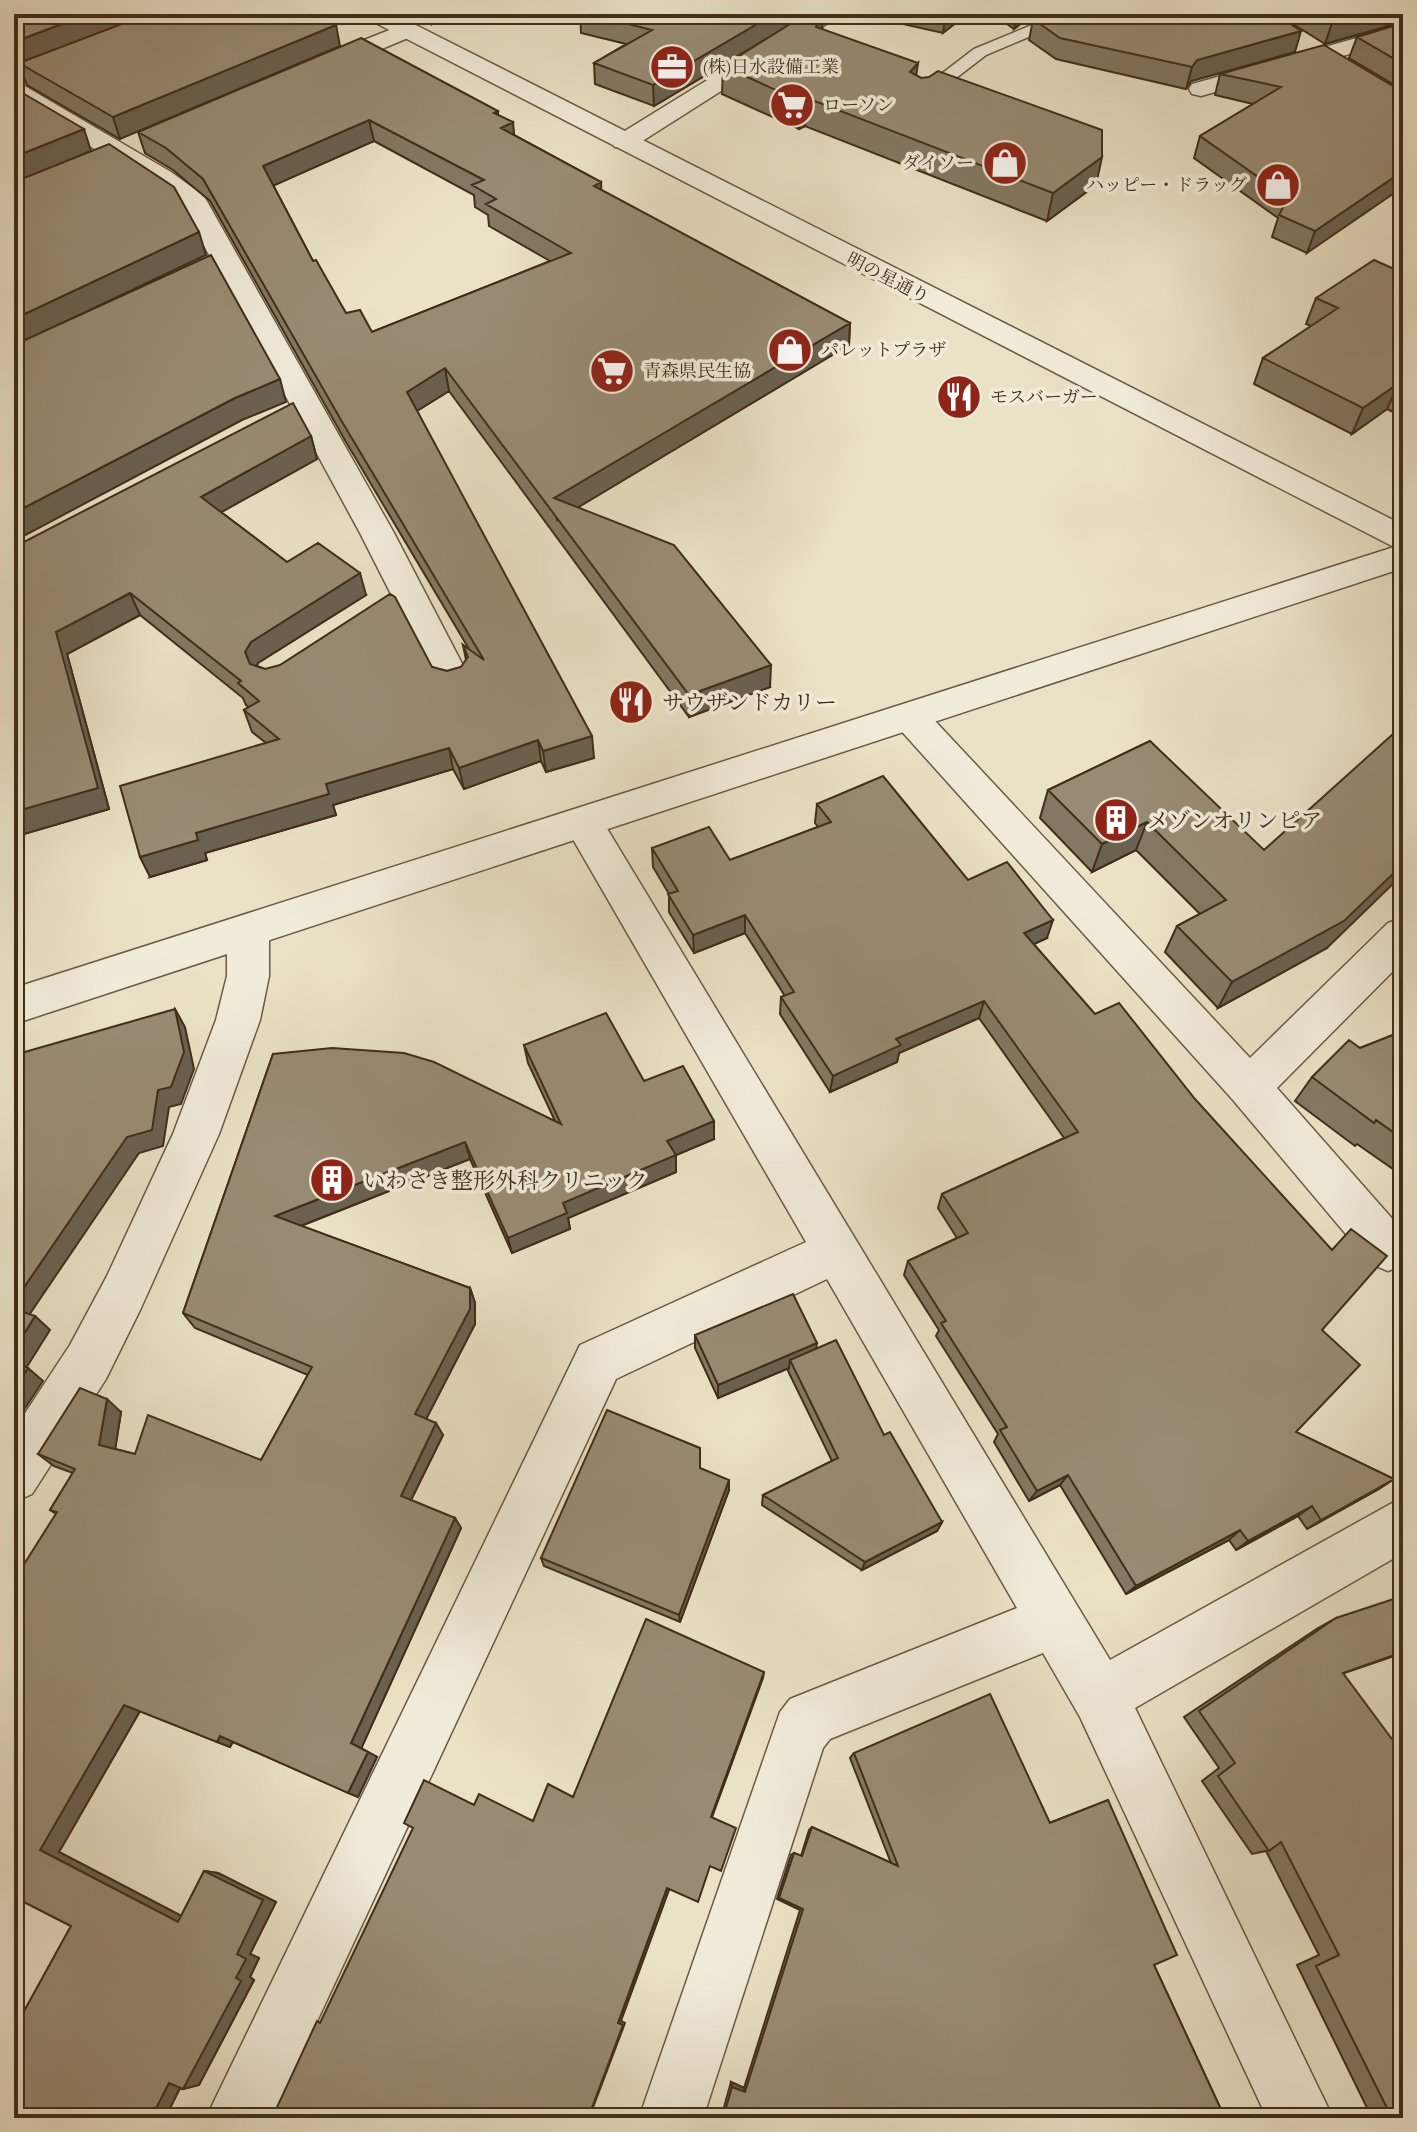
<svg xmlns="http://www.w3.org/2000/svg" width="1417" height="2132" viewBox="0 0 1417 2132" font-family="'IM FELL French Canon','Noto Serif JP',serif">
<rect width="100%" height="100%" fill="#eae2c6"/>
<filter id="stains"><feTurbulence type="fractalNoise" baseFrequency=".0025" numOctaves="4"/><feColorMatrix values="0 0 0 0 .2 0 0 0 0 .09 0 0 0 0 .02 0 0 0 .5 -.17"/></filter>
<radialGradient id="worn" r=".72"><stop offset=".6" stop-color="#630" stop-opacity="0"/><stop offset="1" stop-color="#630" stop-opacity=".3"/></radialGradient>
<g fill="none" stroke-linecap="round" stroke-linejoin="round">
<g stroke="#6a5a45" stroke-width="3">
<path id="service" d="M1032,25L1038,27V33L986,55L925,102L919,103L910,98L974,49Z"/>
</g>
<g stroke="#6a5a45" stroke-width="3">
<path id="minor" d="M814,14H842L633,147H615L611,142L615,137Z
M407,23L415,25L419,30L415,35L327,72H309L306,67L309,62Z
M1403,25V39L1201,96L1192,94L1189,89L1192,84Z
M14,83L23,85L171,172L204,196L394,533L469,677L464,686L451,690L438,686L433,677L360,533L183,207L153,184L14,101Z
M909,703L922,707L1250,1058L1388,923L1403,918V961L1277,1088L1403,1231V1265L1388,1271L1371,1264L1233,1100L896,725L890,716L896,707Z
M583,807L597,812L1110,1660L1403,1497V1553L1135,1708L1333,2118H1267L1080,1717L1043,1653L830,1739L823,1748L703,2118H639L780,1712L790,1699L1017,1608L827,1279L616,1379L272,2118H206L580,1345L806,1242L563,822L569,812Z
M248,915L263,919L269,931V976L260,1020L219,1134L141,1308L106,1379L32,1494L14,1502V1430L70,1345L107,1276L173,1134L216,1020L227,976V931L233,919Z"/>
</g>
<g stroke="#6a5a45" stroke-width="3">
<path id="tertiary" d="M364,14H394L1403,525V568L14,1024V988L1394,547L368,19Z"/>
</g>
<use href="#service" fill="#f1ecda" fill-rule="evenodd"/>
<use href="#minor" fill="#f1ecda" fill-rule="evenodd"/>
<use href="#tertiary" fill="#f1ecda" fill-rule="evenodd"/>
</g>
<path fill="#837863" stroke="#402d1a" stroke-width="2" fill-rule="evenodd" d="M14,14H315L120,139L27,85L19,64Z
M409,14H436L432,23Z
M580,14H823L822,29L916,75L1096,185L1047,221L805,126L799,129L722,94L723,66L753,47L654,106L595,84L594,63L626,44L581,33Z
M858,14H967L943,33Z
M993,14H1276L1295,52L1191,81L1186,89L1056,59L1029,40L1033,20L1023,22L1014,29Z
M1277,14H1403V23L1325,44Z
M1403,23V90L1349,58L1357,37Z
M1220,74L1401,91L1307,253L1272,237L1278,218L1194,158L1200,136L1253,104L1215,95Z
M498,111V115L514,135L601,182V190L850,323L849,345L578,507L770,687L689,717L449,391L417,411L594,758L546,772L541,761L464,789L453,769L333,805L336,815L205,853L207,860L150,877L266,743L252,732L244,710L249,707L246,705L243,698L140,615L67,654L109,809L14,837V547L311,436L317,459L221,512L287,562L366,595L258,663L257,666L265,669L432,667L447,671L461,667L466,660L463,645L469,649L346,442L210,201L173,170L145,153L138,132ZM374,141L474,195L475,207L488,215L489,226L550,261L372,332L346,313L313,261L273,185Z
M1403,273V417L1387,409L1352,434L1254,384L1263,358L1311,326L1306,324L1316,298Z
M1150,741L1327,948L1218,1008L1165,952L1177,926L1200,914L1136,850L1092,872L1040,818L1048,790Z
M817,804L968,880L1047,938L1034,944L1322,1330L1296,1432L1394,1479L1379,1489L1307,1529L1298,1516L1236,1550L1229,1540L1126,1594L1060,1485L1029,1501L994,1442L998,1434L936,1336L939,1330L904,1275L908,1261L957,1238L938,1208L942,1194L1064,1138L979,1018L899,1053L897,1062L830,1092L780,1014L781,997L785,996L745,933L694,953L669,912V894L653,867L652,848L730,860L818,827L815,823Z
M1403,1031V1176L1357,1144L1355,1146L1295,1101L1312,1077L1360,1048Z
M524,1045L644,1081L714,1139L676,1155V1172L568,1218L570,1229L512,1253L470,1159L301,1226L470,1288L475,1303V1324L426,1419L443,1435L411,1500L455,1518L461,1528L361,1748L377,1757L358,1797L233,1742L230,1747L140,1711L59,1852L181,1916L204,1871L218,1873L276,1902L250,1954L259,1958L250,1977L254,1980L199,2085L183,2089L180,2088L165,2118H14L22,2015L71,1926L14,1897L56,1514L50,1510L73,1473L54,1466L38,1454L121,1412L115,1449L135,1454L261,1460L308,1375L195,1328L183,1313L273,1054L555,1121L528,1063Z
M695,1335L817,1348L884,1435L942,1522L937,1531L862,1570L762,1505L763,1495L832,1461L788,1371L789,1368L718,1398L695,1348Z
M700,1468L729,1490L680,1622L544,1566L541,1558Z
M1336,1618L1343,1674L1403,2118H1372L1297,1965L1319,1955L1266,1851L1252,1854L1202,1781L1219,1768L1184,1717L1318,1628Z
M854,1753L1049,1823L1108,1800L1154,1965L1225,2118H721L731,2082L744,2088L800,1910L777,1899L791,1855L794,1853L801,1856L809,1830L812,1827L891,1863L850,1758Z"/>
<path fill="#6a6150" stroke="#402d1a" stroke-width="2" d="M88,14H150L14,66V42Z
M431,14H436L432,23Z
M774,14H808L654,106L653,85Z
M820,14H823L822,30L816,27Z
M946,14H967L943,33Z
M1017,14H1056L1023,22L1014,29Z
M1363,14H1403V20L1402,22L1325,44L1332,23Z
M336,25L340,46L120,139L113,117Z
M1301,31L1295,52L1191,81L1186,89L1192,67L1197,60Z
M918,63L914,91L910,72Z
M807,98L805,126L799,129L800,101Z
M369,120L374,141L268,188L263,166Z
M513,122L515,144L501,128Z
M84,129L91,151L14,183V157Z
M1102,157L1096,185L1047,221L1053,193Z
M1403,171V187L1307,253L1315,231Z
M601,182L602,204L594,186Z
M199,232L206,255L14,346V319Z
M850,323L849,345L557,520L554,498Z
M445,368L449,391L412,414L407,392Z
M280,379L286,402L242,420L14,541V513L235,398Z
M1399,383L1387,409L1352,434L1363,408Z
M311,436L317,459L209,519L201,497Z
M360,573L366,595L258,663L252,674L245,652L251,642Z
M130,593L140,615L67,654L109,809L14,837V812L56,632Z
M771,665L770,687L689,717V695Z
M592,736L594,758L546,772L543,751Z
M538,740L541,761L464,789L459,768Z
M449,748L453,769L333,805L336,815L205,853L207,860L150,877L140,857L196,833L326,784Z
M1147,822L1136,850L1092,872L1102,844Z
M1403,864V874L1327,948L1218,1008L1232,982Z
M745,915V933L694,953L693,935Z
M1053,920L1047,938L1019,951L1024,933Z
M984,1001L979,1018L899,1053L897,1062L830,1092L833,1076L896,1039Z
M175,1009L185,1027L194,1069L181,1104L169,1107L163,1146L139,1153L25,1321L14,1311V1302L158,1090Z
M714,1121V1139L676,1155V1172L568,1218L570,1229L512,1253L508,1238L563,1203L667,1141Z
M465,1142L470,1159L285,1232L275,1216Z
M470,1288L475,1303V1324L422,1427L415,1414Z
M35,1316L50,1330L23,1373L14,1365V1350Z
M817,1343L815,1356L790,1360L789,1368L718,1398V1385Z
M28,1368L43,1381L14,1425V1389Z
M107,1399L121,1412L114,1457L99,1445Z
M436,1423L443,1435L408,1506L401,1496Z
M1068,1475L1060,1485L1029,1501L1037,1491Z
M1394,1479L1379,1489L1307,1529L1321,1520Z
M729,1480V1490L680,1622L679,1615Z
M1312,1506L1298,1516L1236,1550L1248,1541Z
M455,1518L461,1528L361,1749L351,1743Z
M942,1522L937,1531L862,1570L865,1562Z
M1240,1530L1229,1540L1126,1594L1136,1586Z
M1403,1652V1653L1324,1680L1343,1673Z
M764,1672L763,1678L711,1820V1817Z
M124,1705L140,1711L59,1852L193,1922H178L40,1850Z
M220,1736L233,1741L230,1747L217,1742Z
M368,1752L377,1757L358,1797L348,1793Z
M204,1871L218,1873L276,1902L250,1954L259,1958L250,1977L254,1980L199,2085L183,2089L236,1978L237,1954Z
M667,1888L669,1890L621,2021L625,2023L589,2118H588L618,2023Z
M14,2011L36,2023L16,2026L14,2025Z
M185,2078L165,2118H151L169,2083Z
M731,2082L744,2088L745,2092L732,2087Z"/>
<path fill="#988b73" stroke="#402d1a" stroke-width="2" fill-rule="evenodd" d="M14,14H88L14,42Z
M148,14H315L336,25L113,117L19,63Z
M589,14H774L653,85L594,63L652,30Z
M806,14H820L816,27L918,63L910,72L921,78L929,77L938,71L1102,130V157L1053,193L807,98L800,101L723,66Z
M1053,14H1276L1301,31L1197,60L1192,67L1060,38L1033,19Z
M1318,14H1363L1332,23Z
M1403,23V64L1357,37Z
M361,38L498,111L494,113L513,122L501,128L601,182L594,186L850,323L554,498L674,545L771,665L689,695L445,368L407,392L592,736L543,751L538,740L459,768L449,748L326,784L329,794L196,833L198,840L140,857L120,786L279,739L244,710L259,701L238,683L241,681L130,593L56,632L98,788L14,812V547L293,403L311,436L201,497L287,562L318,543L360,573L251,642L245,652L250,664L265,669L280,665L390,594L395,597L432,667L447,671L461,667L468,657L463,645L484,660L341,420L203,179L166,148L138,132ZM369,120L484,180L472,185L496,199L486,204L571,253L372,332L360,310L346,313L316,260L313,261L263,166Z
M1324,45L1403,92V171L1315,231L1279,215L1288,198L1200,136L1281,87L1220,74Z
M14,88L84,129L14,157Z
M109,144L174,187L199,232L14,319V182Z
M211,255L280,379L235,398L14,513V345Z
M1374,260L1403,273V385L1399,383L1363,408L1263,358L1338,308L1316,298Z
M1403,725V864L1344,921L1232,982L1177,926L1226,900L1147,822L1102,844L1048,790L1150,741L1264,850Z
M883,776L968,880L1007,862L1053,920L1024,933L1095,1014L1119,1003L1195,1099L1332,1250L1351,1229L1387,1256L1322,1330L1360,1365L1296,1432L1394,1479L1321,1520L1312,1506L1248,1541L1240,1530L1136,1586L1068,1475L1037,1491L1000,1430L1007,1427L941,1323L946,1321L908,1261L968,1233L942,1194L1078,1132L984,1001L896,1039L901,1045L833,1076L781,997L794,992L745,915L693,935L668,894L678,891L652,848L709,827L730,860L831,822L817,804Z
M175,1009L184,1052L171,1087L158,1090L152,1130L127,1137L14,1302V1055Z
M606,1013L644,1081L683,1066L714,1121L667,1141L676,1155L563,1203L567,1213L508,1238L465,1142L275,1216L470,1288V1309L415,1414L436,1423L401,1496L455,1518L351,1743L368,1752L348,1793L220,1736L217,1742L124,1705L40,1850L178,1922L204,1871L263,1900L237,1954L246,1959L236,1978L241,1981L183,2089L169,2083L151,2118H14V2025L16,2026L71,1926L14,1897V1580L57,1512L50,1510L75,1469L38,1454L80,1388L107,1399L99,1445L135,1454L148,1415L261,1460L312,1367L183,1313L273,1054L332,1048L404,1053L434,1062L561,1124L524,1045Z
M1403,1031V1139L1376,1120L1374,1123L1312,1077L1349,1040L1360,1048Z
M793,1294L817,1343L718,1385L695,1335Z
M14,1309L35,1316L14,1350Z
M836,1340L884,1435L890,1432L942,1522L865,1562L763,1495L838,1458L790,1360Z
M14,1363L28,1368L14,1389Z
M607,1410L700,1448V1468L729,1480L679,1615L541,1558Z
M1403,1596V1652L1343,1673L1403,1754V2118H1392L1316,1966L1339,1955L1281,1842L1269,1851L1218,1776L1235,1763L1199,1711L1336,1618Z
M646,1619L764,1672L711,1817L736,1828L721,1871L710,1866L698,1902L667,1888L618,2023L623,2025L588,2118H272L317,2021L320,2023L413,1828L404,1823L424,1780L474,1805L479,1794L533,1821L548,1784L573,1797Z
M990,1694L1050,1823L1108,1800L1177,1955L1154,1965L1225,2118H723L732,2087L745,2092L803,1909L779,1898L794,1853L802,1856L812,1827L898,1866L854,1753Z"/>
<defs>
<g id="office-disc" transform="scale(2.3)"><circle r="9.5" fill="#8f2418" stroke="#f1ecda"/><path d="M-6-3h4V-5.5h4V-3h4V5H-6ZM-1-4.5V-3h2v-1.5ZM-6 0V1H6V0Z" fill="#fff"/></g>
<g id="supermarket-disc" transform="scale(2.3)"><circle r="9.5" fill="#8f2418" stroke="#f1ecda"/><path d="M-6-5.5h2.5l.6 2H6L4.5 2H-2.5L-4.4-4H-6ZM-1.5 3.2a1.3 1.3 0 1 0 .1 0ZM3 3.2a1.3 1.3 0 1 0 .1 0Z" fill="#fff"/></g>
<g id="shop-disc" transform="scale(2.3)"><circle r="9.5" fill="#8f2418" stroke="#f1ecda"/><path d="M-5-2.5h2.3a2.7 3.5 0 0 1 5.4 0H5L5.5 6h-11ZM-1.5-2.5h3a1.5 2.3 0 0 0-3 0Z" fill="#fff"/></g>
<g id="restaurant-disc" transform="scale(2.3)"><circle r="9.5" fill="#8f2418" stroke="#f1ecda"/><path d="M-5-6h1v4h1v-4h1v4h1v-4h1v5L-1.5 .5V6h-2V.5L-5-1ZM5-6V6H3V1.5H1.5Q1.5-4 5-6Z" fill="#fff"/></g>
<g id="building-disc" transform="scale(2.3)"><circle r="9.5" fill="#8f2418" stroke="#f1ecda"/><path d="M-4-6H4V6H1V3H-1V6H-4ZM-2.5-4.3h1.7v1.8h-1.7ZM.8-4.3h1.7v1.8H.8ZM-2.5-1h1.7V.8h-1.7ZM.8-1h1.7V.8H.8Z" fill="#fff"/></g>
</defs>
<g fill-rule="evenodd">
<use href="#office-disc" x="672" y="67"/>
<use href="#supermarket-disc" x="792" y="105"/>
<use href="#shop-disc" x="1005" y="163"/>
<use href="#shop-disc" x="1278" y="185"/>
<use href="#shop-disc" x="790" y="350"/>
<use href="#supermarket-disc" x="612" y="371"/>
<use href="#restaurant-disc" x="959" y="397"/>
<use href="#restaurant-disc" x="631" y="702"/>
<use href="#building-disc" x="1116" y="820"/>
<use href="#building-disc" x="332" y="1180"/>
</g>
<g text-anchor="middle" stroke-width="7" stroke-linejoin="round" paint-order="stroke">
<g font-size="18" fill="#402d1a" stroke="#f1ecda" text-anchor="start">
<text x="703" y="73">(株)日水設備工業</text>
<text x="823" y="111">ローソン</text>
<text x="974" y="169" text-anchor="end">ダイソー</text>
<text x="1247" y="191" text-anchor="end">ハッピー・ドラッグ</text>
<text x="821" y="356">パレットプラザ</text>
<text x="643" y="377">青森県民生協</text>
<text x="990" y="403">モスバーガー</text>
</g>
<g font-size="18" fill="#402d1a" stroke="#f1ecda">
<text transform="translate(888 278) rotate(27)" y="6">明の星通り</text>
</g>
<g font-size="22" fill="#402d1a" stroke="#f1ecda" text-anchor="start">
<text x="662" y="710">サウザンドカリー</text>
<text x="1147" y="828">メゾンオリンピア</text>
<text x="363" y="1188">いわさき整形外科クリニック</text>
</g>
</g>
<rect width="1417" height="2132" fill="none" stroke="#eae2c6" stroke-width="48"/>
<rect x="16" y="16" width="1385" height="2100" fill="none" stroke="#402d1a" stroke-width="4"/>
<rect x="24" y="24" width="1369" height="2084" fill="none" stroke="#402d1a" stroke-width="2"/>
<rect width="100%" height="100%" filter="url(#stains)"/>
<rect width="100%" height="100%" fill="url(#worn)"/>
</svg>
